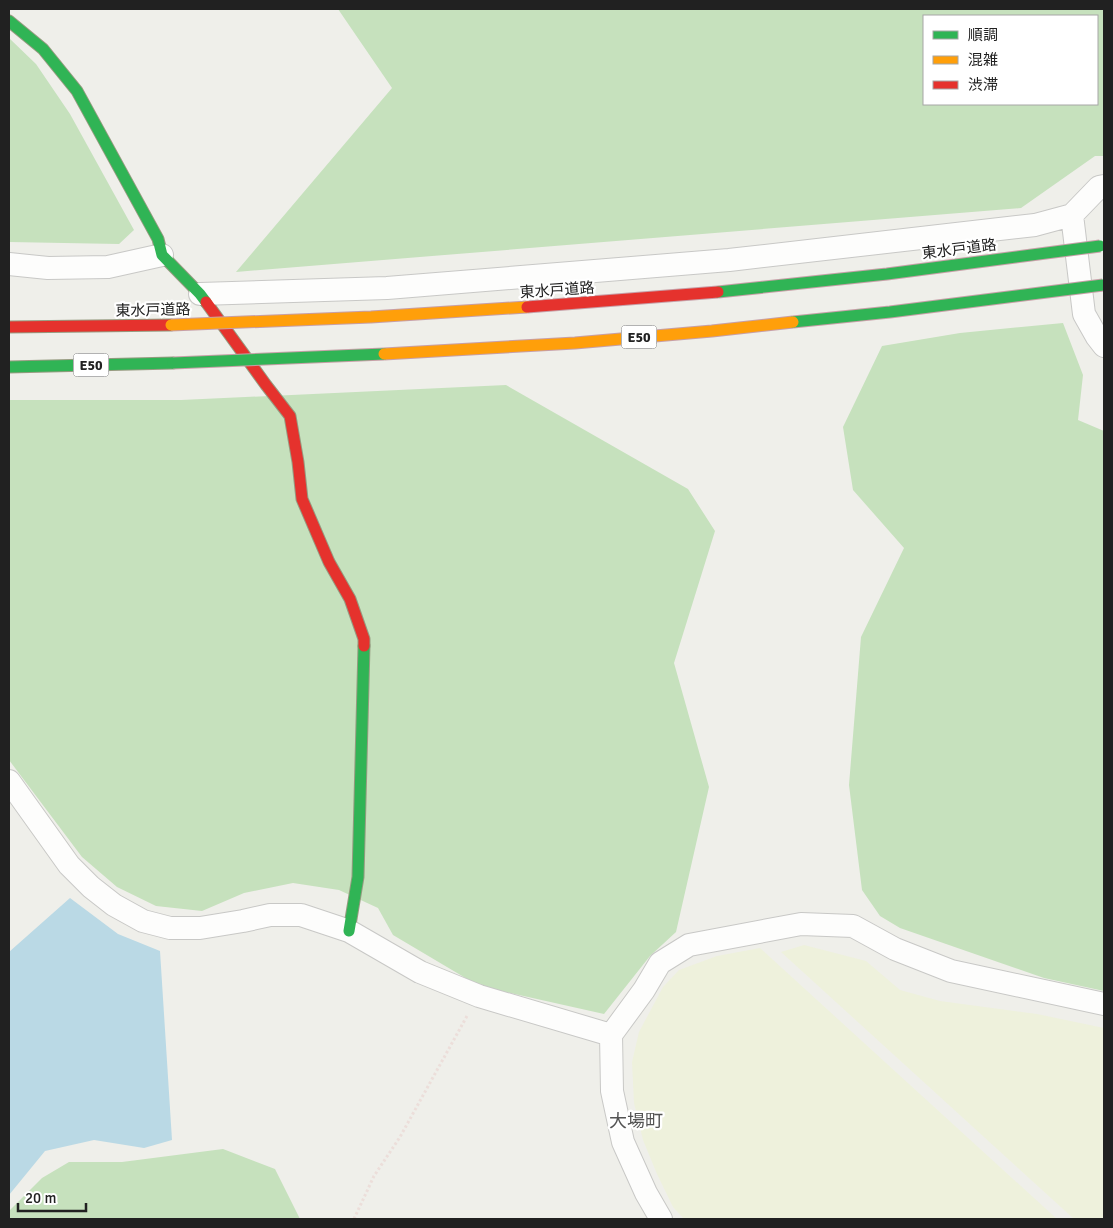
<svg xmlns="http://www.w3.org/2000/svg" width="1113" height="1228" viewBox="0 0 1113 1228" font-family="Signika,'Noto Sans JP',sans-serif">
<rect width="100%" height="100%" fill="#efefea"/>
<path fill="#eef1dc" d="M804,945L866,961L900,990L940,1001L1037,1014L1104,1028V1219H1074L781,952Z
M760,948L1057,1219H684L673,1207L657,1174L643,1140L634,1103L632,1062L639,1032L663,987L679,970L717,956Z"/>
<path fill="#c6e1bd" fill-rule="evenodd" d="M338,9H1104V156H1095L1021,208L236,272L392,88ZM924,16H1097V104H924Z
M9,38L36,64L70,114L134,230L119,244L9,242Z
M1063,323L1083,375L1078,420L1104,431V991L1044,978L900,928L880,916L862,890L849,785L861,637L904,548L853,490L843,427L882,346L960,333Z
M506,385L688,489L715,531L674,663L709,787L676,932L650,956L604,1014L479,986L393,935L378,908L339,890L293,883L244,893L202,911L156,906L117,887L82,857L9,760V400H181Z
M223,1149L275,1169L300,1219H9V1211L42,1178L69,1162H122Z"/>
<path fill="#bad9e5" d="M70,898L118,934L160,951L172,1140L144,1148L94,1140L45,1151L9,1195V952Z"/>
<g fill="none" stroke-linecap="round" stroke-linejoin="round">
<g stroke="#c8c8c6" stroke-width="24">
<path id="street" d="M1072,215L1084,314L1097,337L1104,346
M9,264L48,268L108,267L162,255
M200,294L387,288L729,260L1035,225L1072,215L1099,187L1104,186
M9,781L69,865L91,887L114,905L143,921L170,928H200L243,921L270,915H301L349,931L420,972L479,996L611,1035
M661,1219L646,1193L623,1142L612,1091L611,1035L644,990L660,963L689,945L801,924L853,926L895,949L951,971L1104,1004"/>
</g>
<g stroke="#969b80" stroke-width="13">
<path id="fast" d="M9,21L43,49L77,91L158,239L162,255L200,294L206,302
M9,367L173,363
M349,931L358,877L364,646"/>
</g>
<g stroke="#969b80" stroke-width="13">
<path id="jam" d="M206,302L266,385L290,416L298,462L302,499L329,562L350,599L364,639V646
M9,327L171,325"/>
</g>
<path stroke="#ecdeda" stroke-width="3" stroke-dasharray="2.5 2.5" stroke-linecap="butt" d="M354,1219L374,1176L400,1137L467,1016"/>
<use href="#street" stroke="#fdfdfc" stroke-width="22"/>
<use href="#fast" stroke="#30b455" stroke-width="11"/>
<use href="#jam" stroke="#e5322d" stroke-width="11"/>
<g stroke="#c79fa7" stroke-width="13" stroke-linecap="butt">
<path id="fast-bridge" d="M718,292L887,274L1100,246
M793,322L890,312L1103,285
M173,363L384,354"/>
</g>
<g stroke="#c79fa7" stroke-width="13" stroke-linecap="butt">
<path id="slow-bridge" d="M171,325L371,317L527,307
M384,354L575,343L712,331L793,322"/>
</g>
<g stroke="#c79fa7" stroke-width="13" stroke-linecap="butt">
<path id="jam-bridge" d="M527,307L718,292"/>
</g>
<use href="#fast-bridge" stroke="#30b455" stroke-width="11"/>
<use href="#slow-bridge" stroke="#ff9f0a" stroke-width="11"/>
<use href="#jam-bridge" stroke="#e5322d" stroke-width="11"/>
</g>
<g text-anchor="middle" stroke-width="4.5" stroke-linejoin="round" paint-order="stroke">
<g fill="#fff" stroke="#646464" stroke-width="1">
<rect x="621.5" y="325.5" width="35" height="23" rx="4"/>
<rect x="73.5" y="353.5" width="35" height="23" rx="4"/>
</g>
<g font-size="14" font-weight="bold" fill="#212121">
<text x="639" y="342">E50</text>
<text x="91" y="370">E50</text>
</g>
<g font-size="15" fill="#212121" stroke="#fff">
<text transform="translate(959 249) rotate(-7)" y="5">東水戸道路</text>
<text transform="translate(557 290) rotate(-4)" y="5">東水戸道路</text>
<text transform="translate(153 310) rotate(-1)" y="5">東水戸道路</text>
</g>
<g font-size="18" fill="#545454" stroke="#fff">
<text x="636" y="1127">大場町</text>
</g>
</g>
<rect width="1113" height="1228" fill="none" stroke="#212121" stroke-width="20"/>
<rect x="923" y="15" width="175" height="90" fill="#ffffff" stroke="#a6a6a6"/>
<rect x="933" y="31" width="25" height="8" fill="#30b455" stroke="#a6a6a6"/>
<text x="968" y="40" font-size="15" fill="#212121">順調</text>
<rect x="933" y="56" width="25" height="8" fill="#ff9f0a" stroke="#a6a6a6"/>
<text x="968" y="65" font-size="15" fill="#212121">混雑</text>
<rect x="933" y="81" width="25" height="8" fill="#e5322d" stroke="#a6a6a6"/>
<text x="968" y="90" font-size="15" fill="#212121">渋滞</text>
<path d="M18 1203v8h68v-8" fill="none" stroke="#212121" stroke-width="2.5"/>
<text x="25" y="1203" font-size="15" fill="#212121" stroke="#ffffff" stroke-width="4" paint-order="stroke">20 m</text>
</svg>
